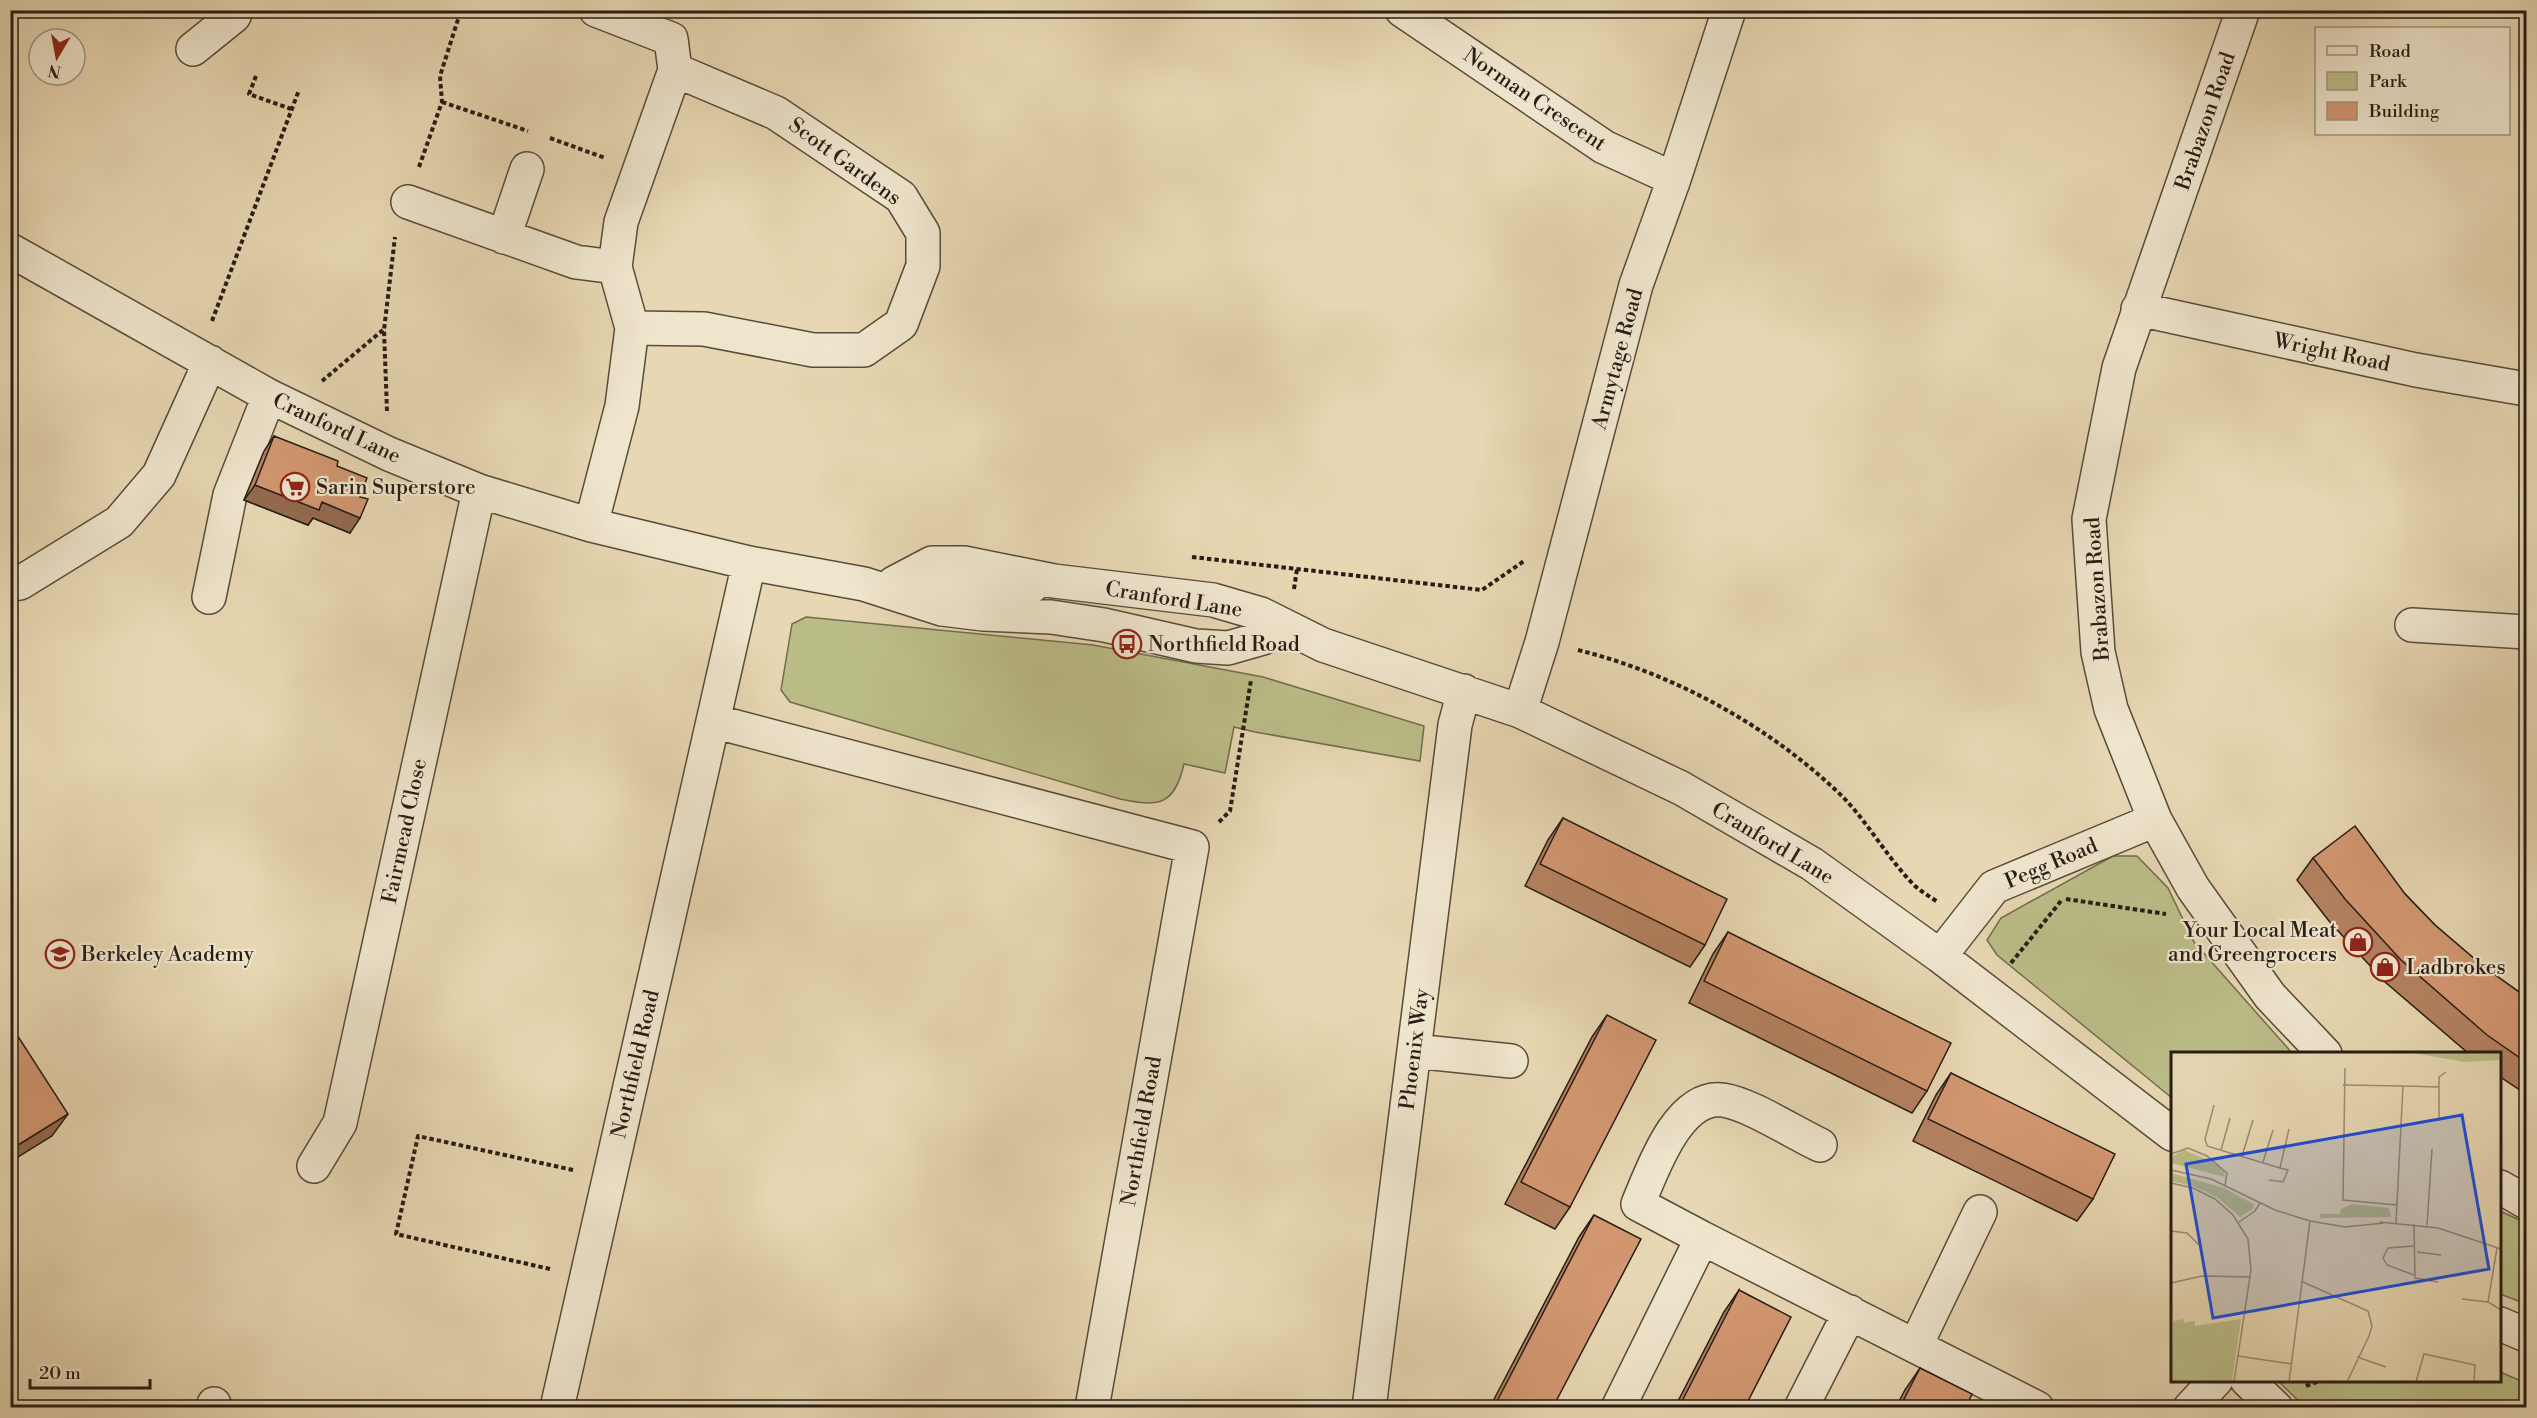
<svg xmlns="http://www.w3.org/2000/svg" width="2537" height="1418" viewBox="0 0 2537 1418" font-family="'Libre Bodoni',serif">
<rect width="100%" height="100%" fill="#e7d7b2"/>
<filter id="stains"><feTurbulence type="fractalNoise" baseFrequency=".00333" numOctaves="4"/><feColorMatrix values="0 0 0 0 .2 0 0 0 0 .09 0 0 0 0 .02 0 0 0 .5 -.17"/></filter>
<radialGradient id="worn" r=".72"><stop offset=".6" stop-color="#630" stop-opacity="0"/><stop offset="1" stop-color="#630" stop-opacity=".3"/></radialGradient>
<path fill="#bbbd88" stroke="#716d4e" stroke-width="1.5" d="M806,617L1093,645L1263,677L1424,726L1420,761L1255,732L1234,727L1225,773L1184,764C1174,806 1159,807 1120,799L790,702L781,690L792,624Z
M2113,856H2137L2168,888L2194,942L2292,1053L2172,1054V1098L1997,955L1987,940L2001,918Z
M2500,1211L2526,1223V1304L2500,1294Z
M2500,1372L2526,1383V1407H2305L2278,1381L2500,1380Z"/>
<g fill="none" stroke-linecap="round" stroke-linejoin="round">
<g stroke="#574c3c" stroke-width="36">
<path id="minor" d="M1402,10L1604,147L1674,179
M2243,10L2119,368L2089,519L2098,652L2111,709L2155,820L2193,888L2270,996L2325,1054
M193,49L234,16L236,10
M408,202L576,262L615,267
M504,237L527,169
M10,250L269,396L389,454L479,491L591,525L749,563L864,584L942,609L983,614L1051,617L1104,625L1196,646L1228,648L1263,638
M2138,309L2416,370L2526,389
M632,328L704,329L813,350H864L901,324L923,266V233L901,197L776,113L675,70
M591,525L622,406L632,328L615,267L621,222L675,70L671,39L596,10
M894,583L932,563H964L1054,581L1213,600L1261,614L1323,645L1520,711L1681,788L1812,864L1940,956L2172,1134
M10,584L20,583L119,522L159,475L210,362
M905,584C947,586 990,596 1032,586
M209,597L230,495L269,396
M2412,625L2526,632
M1520,711L1542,642L1636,285L1674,179L1729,10
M713,721L1192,847L1092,1408
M1940,956L1994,887L2155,820
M1414,1051L1511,1061
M314,1166L340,1123L479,491
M2500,1187L2526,1202
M1702,1238L1638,1204C1652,1171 1678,1094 1723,1100C1750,1104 1794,1133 1820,1145
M2500,1324L2526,1335
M1916,1345L1980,1212
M2247,1380L2276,1408
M213,1408L214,1404
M557,1408L749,563
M1369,1408L1455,725L1464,691
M1618,1408L1702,1238L2037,1408
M1801,1408L1850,1312
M2190,1408L2216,1380"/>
</g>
<path stroke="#271d15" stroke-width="4" stroke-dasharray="4.5 3" stroke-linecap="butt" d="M256,76L249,94L291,109
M442,102L528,131
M550,138L605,158
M419,167L442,102L440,76L461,10
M212,321L299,90
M322,381L383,330
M387,411L384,330L395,237
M1192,557L1482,590L1524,561
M1294,589L1297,569
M1578,650C1675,674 1771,727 1843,797C1869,824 1888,859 1915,886C1922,892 1930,897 1938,902
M1219,822L1230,811L1251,680
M2066,899L2166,914
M2011,963L2061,901
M550,1269L396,1234L418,1136L573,1170
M2306,1386L2322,1380"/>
<use href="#minor" stroke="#efe5cd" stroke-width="33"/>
</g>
<path fill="#b58261" stroke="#271d15" stroke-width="1.5" d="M274,436L337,466L360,497L350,533L313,518L308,525L244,500L264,451Z
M1563,818L1705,945L1690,967L1525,886L1548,840Z
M2313,858L2405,894L2435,925L2484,967L2526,997V1094L2499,1076V1053H2468L2385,982L2329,921L2297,880Z
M1728,932L1927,1091L1912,1113L1689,1003L1713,954Z
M1607,1015L1570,1207L1555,1229L1505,1204L1592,1037Z
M1951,1073L2093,1199L2077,1221L1913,1141L1936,1095Z
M1594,1215L1553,1407H1490L1579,1237Z
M1739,1290L1745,1407H1675L1724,1312Z
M1920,1368L1966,1407H1896L1905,1390Z"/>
<path fill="#936a4f" stroke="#271d15" stroke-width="1.5" d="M255,485L322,502L360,518L350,533L313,518L308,525L244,500Z
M68,1114L52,1136L10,1162V1150Z"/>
<path fill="#d29771" stroke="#271d15" stroke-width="1.5" d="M274,436L338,461L337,466L367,478L360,497L368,499L360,518L322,502L319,510L255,485Z
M1563,818L1727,899L1705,945L1540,864Z
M2355,826L2405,894L2435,925L2484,967L2526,997V1062L2487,1035L2401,960L2345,899L2313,858Z
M1728,932L1951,1043L1927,1091L1704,981Z
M1607,1015L1656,1040L1570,1207L1521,1182Z
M10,1024L68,1114L10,1150Z
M1951,1073L2115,1154L2093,1199L1928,1119Z
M1594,1215L1641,1239L1553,1407H1494Z
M1739,1290L1791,1317L1745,1407H1679Z
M1920,1368L1972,1394L1966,1407H1900Z"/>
<defs>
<g id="supermarket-ring" transform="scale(1.5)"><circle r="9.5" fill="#efe5cd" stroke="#8f2418" stroke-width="1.5"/><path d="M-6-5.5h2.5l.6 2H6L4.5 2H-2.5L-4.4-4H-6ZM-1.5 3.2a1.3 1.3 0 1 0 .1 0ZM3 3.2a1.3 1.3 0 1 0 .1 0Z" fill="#8f2418"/></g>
<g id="bus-ring" transform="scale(1.5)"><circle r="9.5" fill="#efe5cd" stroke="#8f2418" stroke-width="1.5"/><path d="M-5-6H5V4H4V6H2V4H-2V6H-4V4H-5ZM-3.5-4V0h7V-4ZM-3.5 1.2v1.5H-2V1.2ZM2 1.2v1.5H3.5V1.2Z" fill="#8f2418"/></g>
<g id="shop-ring" transform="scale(1.5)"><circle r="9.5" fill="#efe5cd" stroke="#8f2418" stroke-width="1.5"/><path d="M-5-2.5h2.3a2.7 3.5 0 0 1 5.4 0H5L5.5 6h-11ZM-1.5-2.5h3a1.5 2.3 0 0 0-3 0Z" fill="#8f2418"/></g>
<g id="school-ring" transform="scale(1.5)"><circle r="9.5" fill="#efe5cd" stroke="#8f2418" stroke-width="1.5"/><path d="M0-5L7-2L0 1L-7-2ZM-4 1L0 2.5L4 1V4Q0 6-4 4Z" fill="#8f2418"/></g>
</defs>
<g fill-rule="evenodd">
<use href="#supermarket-ring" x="295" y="487"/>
<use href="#bus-ring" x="1127" y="644"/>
<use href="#shop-ring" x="2358" y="942"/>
<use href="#school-ring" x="60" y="954"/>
<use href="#shop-ring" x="2385" y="967"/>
</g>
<g text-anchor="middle" stroke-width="4.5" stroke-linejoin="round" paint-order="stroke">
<g font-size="21" fill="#271d15" stroke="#efe5cd">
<text transform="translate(1535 99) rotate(34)" y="7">Norman Crescent</text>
<text transform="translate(2205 121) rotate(-71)" y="7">Brabazon Road</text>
<text transform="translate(845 161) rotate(36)" y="7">Scott Gardens</text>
<text transform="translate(2332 352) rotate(12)" y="7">Wright Road</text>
<text transform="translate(1617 359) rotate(-75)" y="7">Armytage Road</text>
<text transform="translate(337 428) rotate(25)" y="7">Cranford Lane</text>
<text transform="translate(2097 589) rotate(-94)" y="7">Brabazon Road</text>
<text transform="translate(1174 599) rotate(9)" y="7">Cranford Lane</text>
<text transform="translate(404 831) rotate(-78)" y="7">Fairmead Close</text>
<text transform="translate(1773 843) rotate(31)" y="7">Cranford Lane</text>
<text transform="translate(2051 863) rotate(-23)" y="7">Pegg Road</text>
<text transform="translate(1414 1049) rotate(-83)" y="7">Phoenix Way</text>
<text transform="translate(635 1064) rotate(-77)" y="7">Northfield Road</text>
<text transform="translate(1141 1131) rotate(-80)" y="7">Northfield Road</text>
</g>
<g font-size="21" fill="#271d15" stroke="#efe5cd" text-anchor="start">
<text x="316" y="494">Sarin Superstore</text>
<text x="1148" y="651">Northfield Road</text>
<text x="2337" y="937" text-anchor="end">Your Local Meat<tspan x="2337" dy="24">and Greengrocers</tspan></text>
<text x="81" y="961">Berkeley Academy</text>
<text x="2406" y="974">Ladbrokes</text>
</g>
</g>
<g transform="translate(2171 1052)">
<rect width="330" height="330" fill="#e7d7b2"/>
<path d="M236,0H330V8L294,10ZM13,98L40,109L53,119L54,125L0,111L2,104ZM0,121L53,136L82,152L83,156L69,165L46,145L22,134L0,129ZM181,152L218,156L220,165L149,166V162H169L170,157ZM12,267L13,271L24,269V274L70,267L61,330H1L2,269Z" fill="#bbbd88"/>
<path fill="none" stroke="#9a8d73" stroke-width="1.5" d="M174,16L172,148L226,153M172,33L232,34M43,53L34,87L36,94L109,116L118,77M268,69V25L275,20M50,98L59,66M0,102L17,96L36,104L56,121L54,133M71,104L82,68M92,110L102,78M0,118L40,127L104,158L139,169L174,175L213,171M98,128L112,130L117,118L109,116M0,131L22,136L44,147L62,163L77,187L80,218L63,330M68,170L84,159L89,151M209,170L267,176L330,197M225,171L232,34L268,35M243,172L244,226L267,230M256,173L261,97M0,179L16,181L28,193M243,194L217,196L212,206L216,213L243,223M326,196L317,250L330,258M246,200L270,203M132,230L197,259L201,274L198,284L176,330M0,231L31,224L79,225M291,247L317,250M67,304L121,312M186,305L215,315M118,330L139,169M245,330L253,302L304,313L303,330"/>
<path fill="#1d4ed8" fill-opacity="0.15" stroke="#1d4ed8" stroke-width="3" d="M291,63L318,217L42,266L15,112Z"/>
<rect width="330" height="330" fill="none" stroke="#271d15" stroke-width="3"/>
</g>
<rect width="2537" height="1418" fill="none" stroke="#e7d7b2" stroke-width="36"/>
<rect x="12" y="12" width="2513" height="1394" fill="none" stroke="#271d15" stroke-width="3"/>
<rect x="18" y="18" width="2501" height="1382" fill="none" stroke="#271d15" stroke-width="1.5"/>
<rect x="2315" y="27" width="195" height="108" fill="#efe5cd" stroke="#9f9583" stroke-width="1.5"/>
<rect x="2327" y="46" width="30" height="9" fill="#efe5cd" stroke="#9f9583" stroke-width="1.5"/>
<text x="2369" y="57" font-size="18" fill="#271d15">Road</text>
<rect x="2327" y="72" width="30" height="18" fill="#bbbd88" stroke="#9f9583" stroke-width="1.5"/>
<text x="2369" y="87" font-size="18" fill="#271d15">Park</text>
<rect x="2327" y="102" width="30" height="18" fill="#d29771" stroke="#9f9583" stroke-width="1.5"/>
<text x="2369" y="117" font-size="18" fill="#271d15">Building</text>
<g transform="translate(57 57) rotate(190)"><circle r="28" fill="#efe5cd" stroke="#9f9583" stroke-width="1.5"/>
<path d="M0-4.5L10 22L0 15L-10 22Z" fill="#8f2418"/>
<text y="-9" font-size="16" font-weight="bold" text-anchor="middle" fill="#271d15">N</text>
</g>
<path d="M30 1379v9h120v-9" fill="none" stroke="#271d15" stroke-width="3"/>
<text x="39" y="1379" font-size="18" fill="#271d15" stroke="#efe5cd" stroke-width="4.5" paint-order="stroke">20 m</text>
<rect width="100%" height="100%" filter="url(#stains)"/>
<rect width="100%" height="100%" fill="url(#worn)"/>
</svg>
